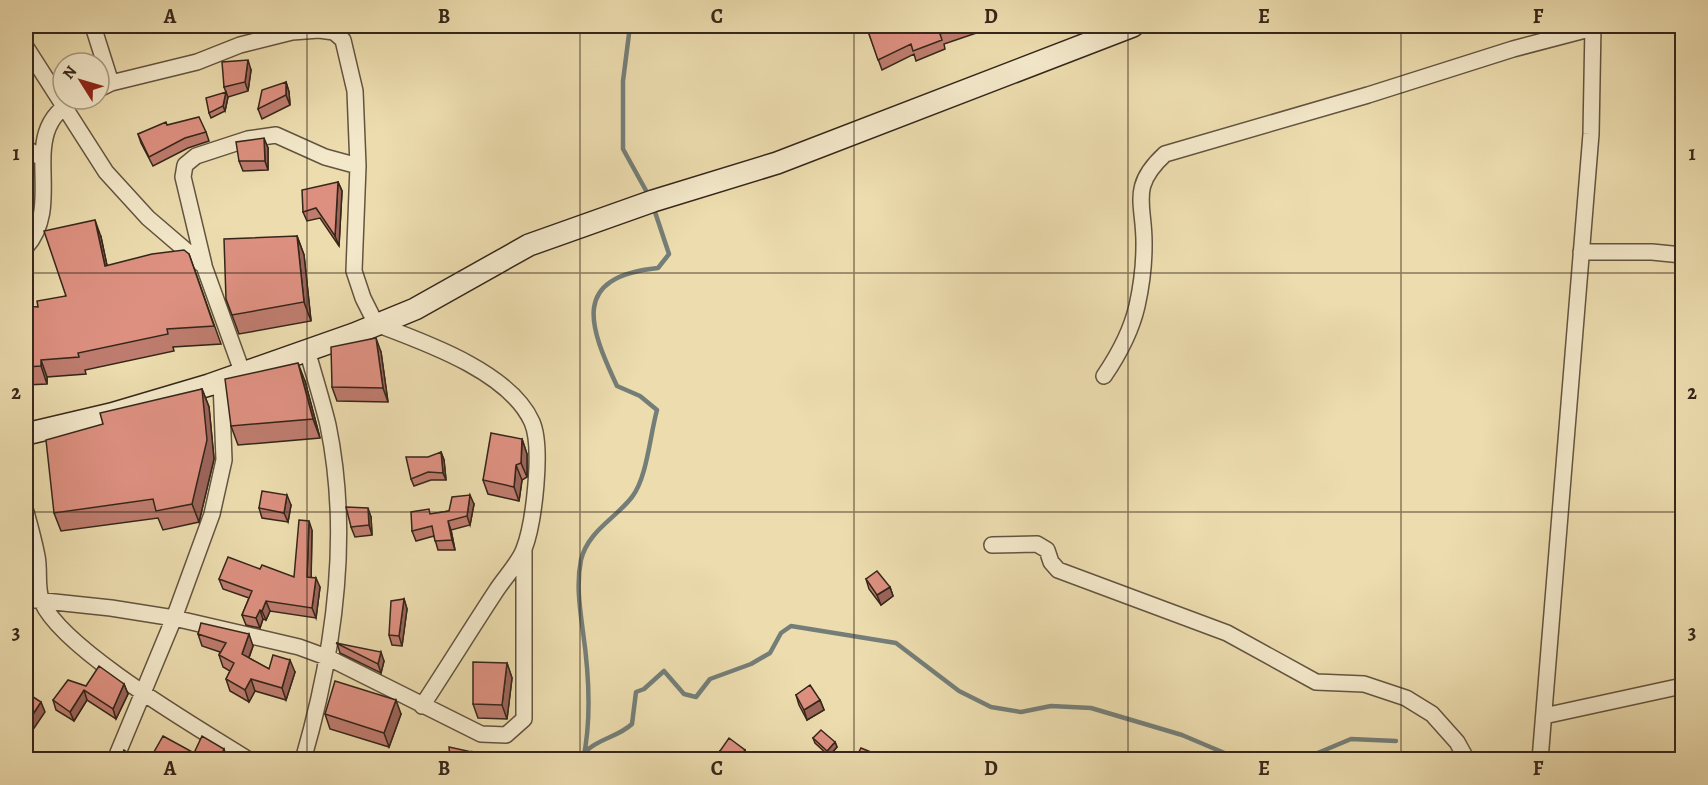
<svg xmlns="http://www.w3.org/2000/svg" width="1708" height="785" viewBox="0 0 1708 785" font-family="Alegreya,serif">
<rect width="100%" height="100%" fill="#ecdcae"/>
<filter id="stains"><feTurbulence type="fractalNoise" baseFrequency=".00333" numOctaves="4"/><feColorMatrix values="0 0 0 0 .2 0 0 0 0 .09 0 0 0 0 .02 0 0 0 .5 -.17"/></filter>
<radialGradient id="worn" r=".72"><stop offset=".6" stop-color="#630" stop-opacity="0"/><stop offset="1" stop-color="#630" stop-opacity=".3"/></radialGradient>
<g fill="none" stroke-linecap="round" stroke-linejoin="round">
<path stroke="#747e78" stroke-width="4.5" d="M630,26L623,81V149L649,196
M586,751C600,738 618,737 632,724L636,692L644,689L664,671L684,694L696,697L710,679L751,664L770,653L781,633L791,626L896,643L959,691L991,707L1021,712L1051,706L1091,708L1182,735L1241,760
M583,760C592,719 589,674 583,632C580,609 576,584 581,560C588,531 615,519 632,497C647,478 650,435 657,410L640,396L617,386C589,326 570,277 658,268L669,254L653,206
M1301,760L1351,739L1396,741"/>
<g stroke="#63543f" stroke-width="18">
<path id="street" d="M93,26L111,83
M26,47L106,172L148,218L204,266L243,374
M99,89L111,83L197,62L240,45L292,32L319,30L334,32L343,40L355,91L358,166L354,271L363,298L376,324C424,342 510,372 532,422C543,447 534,523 524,549C519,563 505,577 496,591C471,629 447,668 422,706
M26,148L43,159
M26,247C67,201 13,130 77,99
M1581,252H1652L1682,255
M204,265L183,177L185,165L196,156L248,139L276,135L325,157L358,166
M1104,376C1119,354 1131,332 1137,306C1141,288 1144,265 1144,246C1145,204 1128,188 1165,154L1368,95L1513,49L1593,28
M26,512C30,526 34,541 37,556C40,571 36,588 42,602C63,650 200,729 249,760
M992,545L1037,544L1047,550L1051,562L1058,570L1227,633L1316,682L1364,684L1406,698L1432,714L1457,742L1467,760
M26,599L111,608L174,618L299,647L329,658L481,734L506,735L524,719V549
M1544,716L1682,686
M115,760L174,618L212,514L224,460L221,381
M303,760C334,653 351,536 328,425C322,400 314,375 307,350
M1540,760L1591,134L1593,26"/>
</g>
<g stroke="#35261a" stroke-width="24">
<path id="secondary" d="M26,434L111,414L209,385L354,334L415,309L529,245L653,201L777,163L1133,26"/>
</g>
<use href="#street" stroke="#f3e8ca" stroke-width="15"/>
<use href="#secondary" stroke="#f3e8ca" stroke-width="21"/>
</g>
<path fill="#be7c6e" stroke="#35261a" stroke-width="1.5" d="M885,26H997L944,44L945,49L916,61L914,54L882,70L868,31Z
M251,70L248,91L228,97L225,111L211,118L209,113L226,92L224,87Z
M286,82L289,92L290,105L262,119L258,109Z
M167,125L206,132L209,141L188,148L153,166L141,143L138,134Z
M268,148V170L243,171L239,161Z
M338,182L342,191L339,246L320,218L307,221L303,212Z
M297,236L304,255L311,321L239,334L226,299Z
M101,237L107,266L189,254L221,344L173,347L174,351L85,370L86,374L47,377V384L26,385V306L38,307L66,296Z
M381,352L388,402L337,401L332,387Z
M305,381L320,438L238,445L231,426Z
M202,389L209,407L214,459L199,522L163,530L158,518L61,531L54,513L103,424Z
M522,439L527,454V477L522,480L519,501L488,494L483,480Z
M441,452L444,460L446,480H431L414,486L411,479Z
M474,504L470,525L451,530L455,550H438L434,536L416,541L412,531L431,514L449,511Z
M291,505L288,522L262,518L259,508Z
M371,517L372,535L355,537L351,527Z
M312,530L311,577L320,587L316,618L270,611L266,620L263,619L260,628L246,625L242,615L249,598L223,589L219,579L260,569L294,577Z
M26,552L27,556L29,571L26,572Z
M866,579L890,587L893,596L881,605L869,589Z
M404,599L407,609L402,646L392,645L389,635Z
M198,634L253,646L249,658L269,669L295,672L286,700L255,691L249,702L230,691L226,679L230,671L223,667L219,655L220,652L202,646Z
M337,643L384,661L381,673L340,653Z
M507,663L512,678L507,719L478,718L473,704Z
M124,684L128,694L116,719L87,700L74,721L56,710L53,700L86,686Z
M796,695L820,700L824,710L807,720L799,705Z
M325,714H401L389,747L330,729Z
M813,738L835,742L837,747L829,756L815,743Z
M720,751L749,759H723Z"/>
<path fill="#9b655a" stroke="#35261a" stroke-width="1.5" d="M248,60L251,70L248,91L245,82Z
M286,82L289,92L290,105L286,95Z
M226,92L228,97L225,111L223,106Z
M264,138L268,148V170L265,161Z
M338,182L342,191L339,246L335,236Z
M95,220L101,237L111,284L105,266Z
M297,236L304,255L311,321L304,302Z
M376,338L381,352L388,402L383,388Z
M41,360L47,377V384L41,366Z
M298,363L305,381L320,438L313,419Z
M202,389L209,407L214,459L199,522L192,504Z
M522,439L527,454V477L521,463Z
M441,452L444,460L446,480L443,473Z
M516,465L522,480L519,501L514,487Z
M287,495L291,505L288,522L284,513Z
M470,495L474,504L470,525L467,516Z
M368,508L371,517L372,535L369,525Z
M309,521L312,530L311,586L307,577Z
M448,521L451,530L455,550L452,540Z
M26,552L27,556L29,571L26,563Z
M316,578L320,587L316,618L312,608Z
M890,587L893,596L881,605L877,595Z
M404,599L407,609L402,646L399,636Z
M266,601L270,611L266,620L262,611Z
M260,610L263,619L260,628L256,618Z
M249,634L253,646L246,665L242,654Z
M381,652L384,661L381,673L378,664Z
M290,660L295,672L286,700L282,688Z
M507,663L512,678L507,719L502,705Z
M251,679L255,691L249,702L245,690Z
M124,684L128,694L116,719L113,709Z
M84,690L87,700L74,721L70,712Z
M396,700L401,714L389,747L384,733Z
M820,700L824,710L807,720L804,710Z
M41,702L45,712L26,740V725Z
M835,742L837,747L829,756L827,751Z
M224,749L227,758L226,759H219Z
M745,750L748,759H738Z
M472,752L475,759H470Z"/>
<path fill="#dd9080" stroke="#35261a" stroke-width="1.5" d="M885,26H966L940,34L942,40L913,51L911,44L878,60L868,31Z
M248,60L245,82L224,87L222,62Z
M286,82V95L258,109L262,90Z
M226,92L223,106L209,113L206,98Z
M199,117L206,132L185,138L149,157L138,134L166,122L167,125Z
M264,138L265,161H239L236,142Z
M338,182L335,236L316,208L303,212L302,190Z
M95,220L105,266L152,254L184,250L189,254L214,326L167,329L168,334L78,353L79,357L41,360V366L26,367V306L38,307L37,301L66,296L44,231Z
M297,236L304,302L232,315L226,299L224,239Z
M376,338L383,388L332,387L331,347Z
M298,363L313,419L231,426L225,379Z
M202,389L207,440L192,504L156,511L153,499L54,513L46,440L103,424L100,413Z
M491,433L522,439L521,463L516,465L514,487L483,480Z
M441,452L443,473L428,472L411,479L406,457H428Z
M262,491L287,495L284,513L259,508Z
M470,495L467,516L448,521L452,540L435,541L432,526L412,531L411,512L429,509L430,514L449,511L452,497Z
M346,507L368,508L369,525L351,527Z
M299,520L309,521L307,577L316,578L312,608L266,601L262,611L260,610L256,618L242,615L252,591L219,579L228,557L260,569L262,565L294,577Z
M877,571L890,587L877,595L866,579Z
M404,599L399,636L389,635L391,601Z
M201,623L249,634L242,654L269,669L273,655L290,660L282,688L251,679L245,690L226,679L234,663L219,655L226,643L198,634Z
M336,643L381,652L378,664Z
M473,662L507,663L502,705L473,704Z
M99,666L124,684L113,709L84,690L70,712L53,700L68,680L86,686Z
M335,681L396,700L384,733L325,714Z
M810,685L820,700L804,710L796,695Z
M27,693L41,702L26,725V696Z
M821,730L835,742L827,751L813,738Z
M163,736L194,753L202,736L224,749L219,759H180L176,758L175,759H150Z
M729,738L745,750L738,759H733L720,751Z
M449,747L472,752L470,759H450Z
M861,748L878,755L876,759H855Z
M124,750L137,759H120Z"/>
<path fill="none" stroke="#35261a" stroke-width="1.5" stroke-opacity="0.55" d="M307,26V760M580,26V760M854,26V760M1128,26V760M1401,26V760M26,273H1682M26,512H1682"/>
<rect width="1708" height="785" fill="none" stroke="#ecdcae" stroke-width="66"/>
<g transform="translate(81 81) rotate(307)"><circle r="28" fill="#f3e8ca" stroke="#a79a84" stroke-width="1.5"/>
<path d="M0-4.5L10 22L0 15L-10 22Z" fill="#8f2418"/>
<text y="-9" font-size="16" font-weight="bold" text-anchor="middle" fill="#35261a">N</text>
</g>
<rect x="33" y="33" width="1642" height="719" fill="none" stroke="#35261a" stroke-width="2"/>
<g font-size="20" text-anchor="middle" font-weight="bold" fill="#35261a">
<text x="170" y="23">A</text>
<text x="444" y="23">B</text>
<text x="717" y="23">C</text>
<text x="991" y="23">D</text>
<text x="1264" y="23">E</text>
<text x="1538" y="23">F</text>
<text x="16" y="160">1</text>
<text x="1692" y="160">1</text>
<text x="16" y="399">2</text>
<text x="1692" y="399">2</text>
<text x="16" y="639">3</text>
<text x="1692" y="639">3</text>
<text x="170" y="775">A</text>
<text x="444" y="775">B</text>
<text x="717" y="775">C</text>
<text x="991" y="775">D</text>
<text x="1264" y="775">E</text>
<text x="1538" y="775">F</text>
</g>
<rect width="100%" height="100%" filter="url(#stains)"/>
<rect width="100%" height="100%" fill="url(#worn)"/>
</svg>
